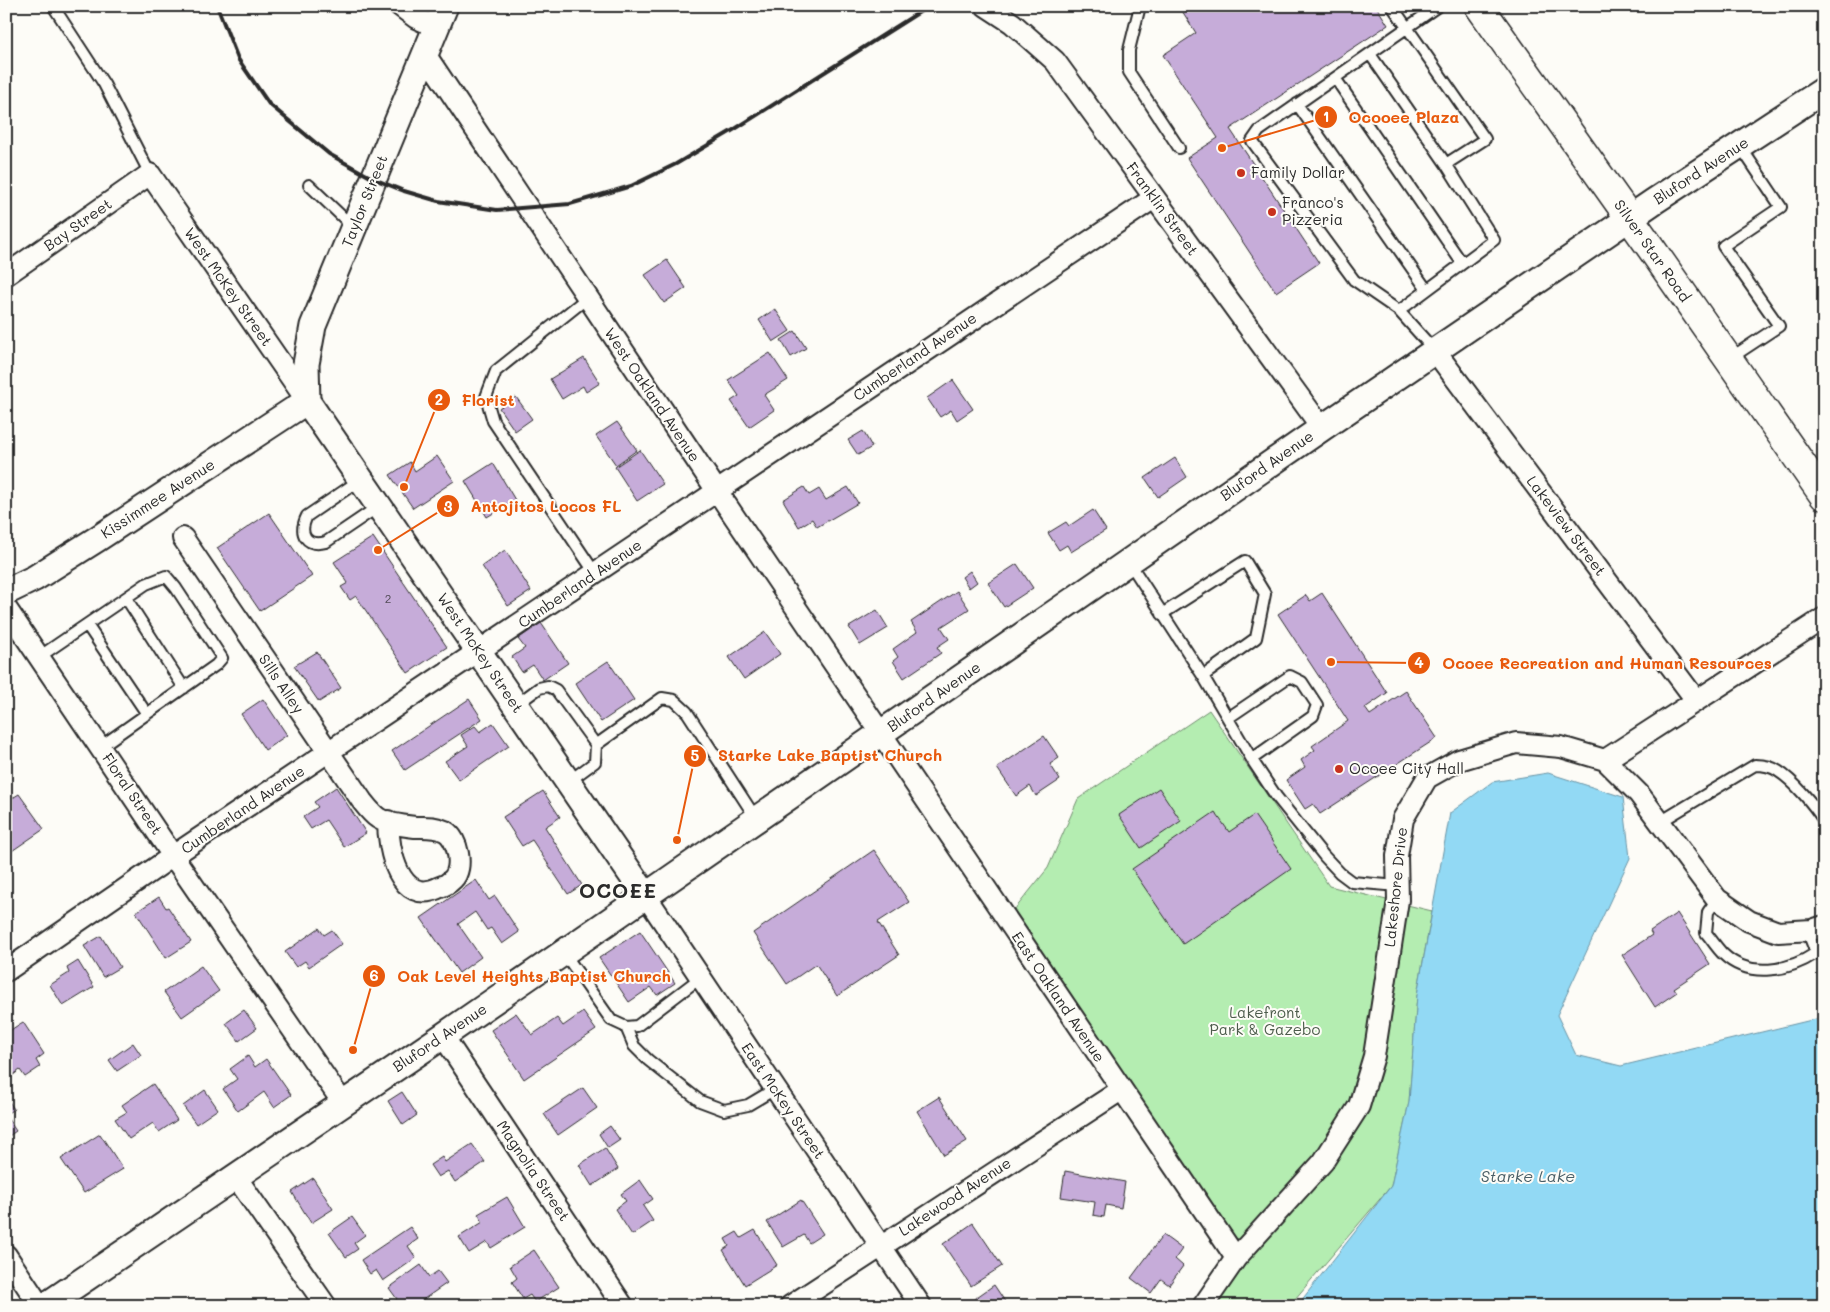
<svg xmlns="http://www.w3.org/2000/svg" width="1830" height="1312" viewBox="0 0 1830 1312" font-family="Mali,sans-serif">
<rect width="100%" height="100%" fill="#fdfcf7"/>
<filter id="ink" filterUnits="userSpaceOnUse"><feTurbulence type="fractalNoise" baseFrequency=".02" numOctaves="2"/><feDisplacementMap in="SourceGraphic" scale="10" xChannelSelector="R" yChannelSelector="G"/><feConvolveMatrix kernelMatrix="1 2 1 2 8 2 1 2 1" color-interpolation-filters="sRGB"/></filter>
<g filter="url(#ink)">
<path fill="#b4edb1" stroke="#708c6e" d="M1209,710L1329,886L1432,911L1417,995L1409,1102L1391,1186L1289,1306H1216L1246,1262L1011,914L1048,868L1078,799Z"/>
<path fill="#92d9f4" stroke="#6993a4" d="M1548,773L1623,797L1630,858L1557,1015L1576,1055L1621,1066L1824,1017V1306H1297L1391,1186L1409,1102L1417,995L1450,813L1492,782Z"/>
<path fill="#c6acd9" stroke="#2b2b2b" d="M1179,6H1376L1388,25L1230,129L1319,263L1276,292L1187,158L1218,138L1163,55L1196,33Z
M667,260L686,288L664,303L645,275Z
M775,309L790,331L773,342L759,320Z
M795,331L806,348L791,357L781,340Z
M770,353L788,380L764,395L774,410L749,427L731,401L739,396L728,380Z
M584,358L600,383L586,392L583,386L562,399L550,379Z
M953,380L973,409L957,420L951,410L940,417L927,398Z
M516,397L532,419L515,431L499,408Z
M617,422L637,450L616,465L596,436Z
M863,431L872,447L858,455L848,440Z
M640,450L663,484L637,501L615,467Z
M437,456L454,481L413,508L390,475L410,462L415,471Z
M1175,458L1187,477L1158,497L1145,478Z
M493,463L515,500L487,517L465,481Z
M804,487L809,495L819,489L826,500L848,487L858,503L817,527L812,519L799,527L783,500Z
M1093,510L1106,530L1071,552L1067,545L1059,550L1048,533L1066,522L1069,526Z
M269,513L312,576L260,611L217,548Z
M373,537L447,647L408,673L356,596L350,600L341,587L348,583L334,562Z
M505,550L531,591L508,606L482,566Z
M1017,564L1033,588L1004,607L988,583Z
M970,571L977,582L969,588L962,577Z
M957,591L969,609L941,627L949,639L937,647L941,653L904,678L893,661L898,657L893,649L917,632L911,622Z
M1322,593L1387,693L1365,708L1370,715L1406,691L1437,738L1320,814L1313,804L1305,809L1286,780L1305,767L1301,760L1315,750L1312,746L1348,721L1278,614L1306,595L1310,601Z
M877,610L888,628L860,645L849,627Z
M541,623L568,663L543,680L533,665L522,672L512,657L525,648L518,639Z
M765,632L780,654L744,679L729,657Z
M317,652L341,688L319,702L294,666Z
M608,661L634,700L601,722L575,683Z
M263,699L287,735L265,750L241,714Z
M469,699L482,719L405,770L392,751Z
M493,723L509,746L459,780L445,761L468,746L461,735L475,726L480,732Z
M1044,736L1059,758L1050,764L1060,780L1036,796L1030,786L1016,796L997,768Z
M336,787L366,833L344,847L326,820L311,829L303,817L318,807L314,802Z
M1159,788L1181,821L1141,848L1119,815Z
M543,791L560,817L545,827L582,885L568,894L532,840L522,846L503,817Z
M19,794L44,829L6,855V802Z
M1215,812L1229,832L1254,815L1291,869L1183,944L1132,869Z
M874,850L909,902L878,922L899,955L837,996L816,964L787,984L753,933Z
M476,880L489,900L495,896L519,932L502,944L491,928L487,930L475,912L458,924L481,957L459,973L421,918Z
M159,897L166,908L168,907L191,942L166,958L136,912Z
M1677,913L1710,964L1674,988L1677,992L1655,1007L1622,955L1652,935L1650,931Z
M319,928L324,935L332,930L342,944L309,967L305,961L296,967L285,952Z
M640,931L675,983L657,995L651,987L629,1002L599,958Z
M101,936L120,967L103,977L84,946Z
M78,961L94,987L63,1006L50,985L69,973L67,968Z
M201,966L219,991L182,1017L164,992Z
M244,1010L257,1028L239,1041L226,1023Z
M583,1012L596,1030L524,1079L491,1030L516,1013L532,1035L557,1018L563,1026Z
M23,1022L44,1054L36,1060L40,1067L25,1077L20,1070L9,1078L6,1073V1044L11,1041L6,1033Z
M133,1043L141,1055L117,1071L109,1060Z
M248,1056L255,1067L266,1059L291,1095L274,1107L264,1092L238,1111L223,1089L237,1079L230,1069Z
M153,1084L177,1120L159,1132L153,1123L129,1139L115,1119L127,1112L122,1105Z
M583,1088L597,1108L558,1135L544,1114Z
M205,1090L218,1109L196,1124L183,1106Z
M402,1092L417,1115L403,1125L388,1101Z
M6,1097L14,1109L6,1114Z
M939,1097L967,1141L944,1155L917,1111Z
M6,1116L16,1131L6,1138Z
M610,1126L620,1140L608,1148L599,1134Z
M100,1134L123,1169L84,1193L61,1159Z
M472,1144L485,1162L455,1182L448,1171L438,1177L430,1165L442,1157L445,1162Z
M605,1148L618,1169L592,1186L579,1165Z
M1065,1171L1125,1182L1121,1208L1106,1205L1104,1217L1093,1215L1095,1202L1061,1197Z
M313,1178L333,1209L311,1223L292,1192Z
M640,1180L653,1199L643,1206L653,1221L632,1235L615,1209L626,1201L621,1194Z
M507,1197L525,1227L491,1248L487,1242L469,1253L459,1237L483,1222L478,1214Z
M801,1200L823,1234L809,1243L804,1235L783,1247L767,1222Z
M352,1217L365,1235L354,1243L358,1249L346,1257L329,1233Z
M973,1223L1002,1266L971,1286L943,1244Z
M410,1227L418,1239L408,1246L416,1258L383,1281L376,1270L370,1274L361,1260Z
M755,1230L777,1265L745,1285L723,1250L729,1246L725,1239L737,1232L741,1238Z
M1163,1235L1182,1249L1175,1259L1183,1266L1169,1285L1161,1279L1151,1293L1131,1278Z
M534,1250L559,1287L535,1302L530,1295L523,1299L512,1282L517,1278L510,1266Z
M421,1265L429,1277L438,1271L447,1283L414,1306H392L391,1304L397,1299L389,1288Z
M994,1285L1008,1306H979L974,1299Z
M575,1299L579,1306H565Z"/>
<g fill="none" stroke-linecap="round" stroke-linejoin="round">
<g stroke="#2b2b2b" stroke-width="14">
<path id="service" d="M53,6L104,84L150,174
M1140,6L1129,50V72L1179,148
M1392,6L1485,139L1446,164L1494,240L1399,311
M1370,54L1446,164
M1335,78L1462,263
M1297,104L1427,290
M309,185L353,227
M587,298L496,371L486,397L493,421L595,573
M1435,351L1399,311L1354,280L1252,141L1259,131L1438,6
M1729,359L1779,326L1723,246L1781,207L1740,146
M360,480L307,516C298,534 306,547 326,542L379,506
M1129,562L1203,676L1254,763L1276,796L1324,856L1340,873L1352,882L1398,886
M126,598L184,688
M1162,614L1245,561L1265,594L1256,638L1203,676
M87,625L147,714
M39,657L146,584L166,576L176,588L222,658L216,665L100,747
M516,705L539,688L548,686L556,690L596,745L595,762L568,782
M1228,718L1290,676L1302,682L1317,705L1313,716L1252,759
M596,745L662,698L674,700L687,712L757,820
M1660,822L1755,765C1763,765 1771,766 1778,771C1794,781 1814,805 1824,821
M1717,899L1708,912L1706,933C1712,940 1717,948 1723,954C1749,979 1789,971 1816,953L1807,930
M564,953L611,1020L626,1027L637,1026L700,978
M626,1027L634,1046L648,1060L700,1101L724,1110L748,1105L775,1089"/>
</g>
<g stroke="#2b2b2b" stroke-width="24">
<path id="minor" d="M400,6L416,18L436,27
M986,6L1012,23L1055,61L1322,428
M425,54L717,491L1236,1258
M6,275L150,174L307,401
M1435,351L1696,700
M183,538L362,801C366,806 372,814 378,818C385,823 406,826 415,827C426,827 435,826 445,831C458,838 464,868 453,879C450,882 444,886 440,887C399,908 388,849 388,821
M6,608L173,856L343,1103
M1605,760L1824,618
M646,896L921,1306
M6,971L173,856L1154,198
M443,1036L623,1306
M236,1177L326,1306
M6,1255L40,1306
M790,1306L1121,1090
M1203,1306L1236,1258L1323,1162L1359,1106L1374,1056L1398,900L1397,856L1403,819L1427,778L1459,760L1516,743L1561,747L1605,760L1639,794L1717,899L1749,921L1778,932L1812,930L1824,926"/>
</g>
<g stroke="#2b2b2b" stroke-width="29">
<path id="tertiary" d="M307,401L646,896
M307,401L306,364L313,326L445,6
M6,592L35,578L97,539L307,401
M45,1306L443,1036L1322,428L1653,202L1824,90"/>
</g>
<g stroke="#2b2b2b" stroke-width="31">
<path id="secondary" d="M1479,6L1651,248L1824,496"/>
</g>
<use href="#service" stroke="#fdfcf7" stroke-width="10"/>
<use href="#minor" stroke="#fdfcf7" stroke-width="20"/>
<use href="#tertiary" stroke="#fdfcf7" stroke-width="25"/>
<use href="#secondary" stroke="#fdfcf7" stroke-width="28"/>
<path stroke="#2b2b2b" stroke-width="4" d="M217,6L238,59L269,104L329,154L374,179L404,191L438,201L497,210L570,204L631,186L676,164L735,129L929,6"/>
</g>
</g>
<g fill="#c8321e" stroke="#fdfcf7" stroke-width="2">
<circle cx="1241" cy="173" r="5"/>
<circle cx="1272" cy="212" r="5"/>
<circle cx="1339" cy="769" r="5"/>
</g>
<g text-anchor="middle" stroke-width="4" stroke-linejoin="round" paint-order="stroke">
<g font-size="12" fill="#524b56">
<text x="388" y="603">2</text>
</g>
<g font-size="15" fill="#2b2b2b" stroke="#fdfcf7">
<text transform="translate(1701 171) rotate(-33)" y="5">Bluford Avenue</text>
<text transform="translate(365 201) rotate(-68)" y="5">Taylor Street</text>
<text transform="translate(1162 209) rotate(54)" y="5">Franklin Street</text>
<text transform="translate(78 225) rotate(-35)" y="5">Bay Street</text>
<text transform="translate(1652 251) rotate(55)" y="5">Silver Star Road</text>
<text transform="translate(228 287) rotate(55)" y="5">West McKey Street</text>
<text transform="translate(915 357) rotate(-34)" y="5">Cumberland Avenue</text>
<text transform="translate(652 395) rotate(56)" y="5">West Oakland Avenue</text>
<text transform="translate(1267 466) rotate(-35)" y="5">Bluford Avenue</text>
<text transform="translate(158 499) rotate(-33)" y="5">Kissimmee Avenue</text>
<text transform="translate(1566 526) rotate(53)" y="5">Lakeview Street</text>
<text transform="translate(580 584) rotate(-34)" y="5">Cumberland Avenue</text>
<text transform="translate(480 653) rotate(56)" y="5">West McKey Street</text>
<text transform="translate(281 684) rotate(56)" y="5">Sills Alley</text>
<text transform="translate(934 697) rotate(-35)" y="5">Bluford Avenue</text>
<text transform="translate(132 794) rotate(56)" y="5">Floral Street</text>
<text transform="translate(243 810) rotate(-34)" y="5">Cumberland Avenue</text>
<text transform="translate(1396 887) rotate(-84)" y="5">Lakeshore Drive</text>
<text transform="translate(1058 997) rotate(56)" y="5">East Oakland Avenue</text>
<text transform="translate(440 1038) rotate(-34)" y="5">Bluford Avenue</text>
<text transform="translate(783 1101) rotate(56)" y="5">East McKey Street</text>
<text transform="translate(533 1171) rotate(56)" y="5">Magnolia Street</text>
<text transform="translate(955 1197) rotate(-33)" y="5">Lakewood Avenue</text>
</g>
<g font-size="15" fill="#2b2b2b" stroke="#fdfcf7" text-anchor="start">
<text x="1251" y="178">Family Dollar</text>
<text x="1282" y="208">Franco's<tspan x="1282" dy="17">Pizzeria</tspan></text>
<text x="1349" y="774">Ocoee City Hall</text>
</g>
<g font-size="15" fill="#4d5c4c" stroke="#fdfcf7">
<text x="1265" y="1018">Lakefront<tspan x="1265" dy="17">Park &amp; Gazebo</tspan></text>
</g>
<g font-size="16" font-style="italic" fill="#4a5f67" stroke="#fdfcf7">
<text x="1528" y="1182">Starke Lake</text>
</g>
<g font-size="20" font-weight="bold" letter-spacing="1" fill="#2b2b2b" stroke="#fdfcf7">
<text x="618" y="898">OCOEE</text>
</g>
</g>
<path fill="none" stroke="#e8590c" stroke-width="2" d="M1222 148L1326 117M404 487L439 400M378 550L448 506M1331 662L1419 663M677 840L695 756M353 1050L374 976"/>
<g fill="#e8590c" stroke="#fdfcf7" stroke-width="2">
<circle cx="1222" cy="148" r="5"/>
<circle cx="404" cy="487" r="5"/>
<circle cx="378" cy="550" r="5"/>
<circle cx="1331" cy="662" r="5"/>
<circle cx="677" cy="840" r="5"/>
<circle cx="353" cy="1050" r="5"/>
<circle cx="1326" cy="117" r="12"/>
<circle cx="439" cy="400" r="12"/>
<circle cx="448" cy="506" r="12"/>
<circle cx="1419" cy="663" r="12"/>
<circle cx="695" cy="756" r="12"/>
<circle cx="374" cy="976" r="12"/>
</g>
<g font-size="15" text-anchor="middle" font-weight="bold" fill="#fff">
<text x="1326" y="122">1</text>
<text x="439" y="405">2</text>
<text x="448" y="512">3</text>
<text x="1419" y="668">4</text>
<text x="695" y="761">5</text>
<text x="374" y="981">6</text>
</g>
<g font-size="16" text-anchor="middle" font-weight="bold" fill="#e8590c" stroke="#fdfcf7" stroke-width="4" stroke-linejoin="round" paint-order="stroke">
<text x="1404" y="123">Ocooee Plaza</text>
<text x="488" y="406">Florist</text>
<text x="546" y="512">Antojitos Locos FL</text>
<text x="1607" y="669">Ocoee Recreation and Human Resources</text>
<text x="830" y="761">Starke Lake Baptist Church</text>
<text x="534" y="982">Oak Level Heights Baptist Church</text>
</g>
<rect width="1830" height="1312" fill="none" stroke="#fdfcf7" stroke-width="25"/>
<rect x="12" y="12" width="1805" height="1287" fill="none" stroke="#2b2b2b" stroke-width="2" filter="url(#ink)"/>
</svg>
